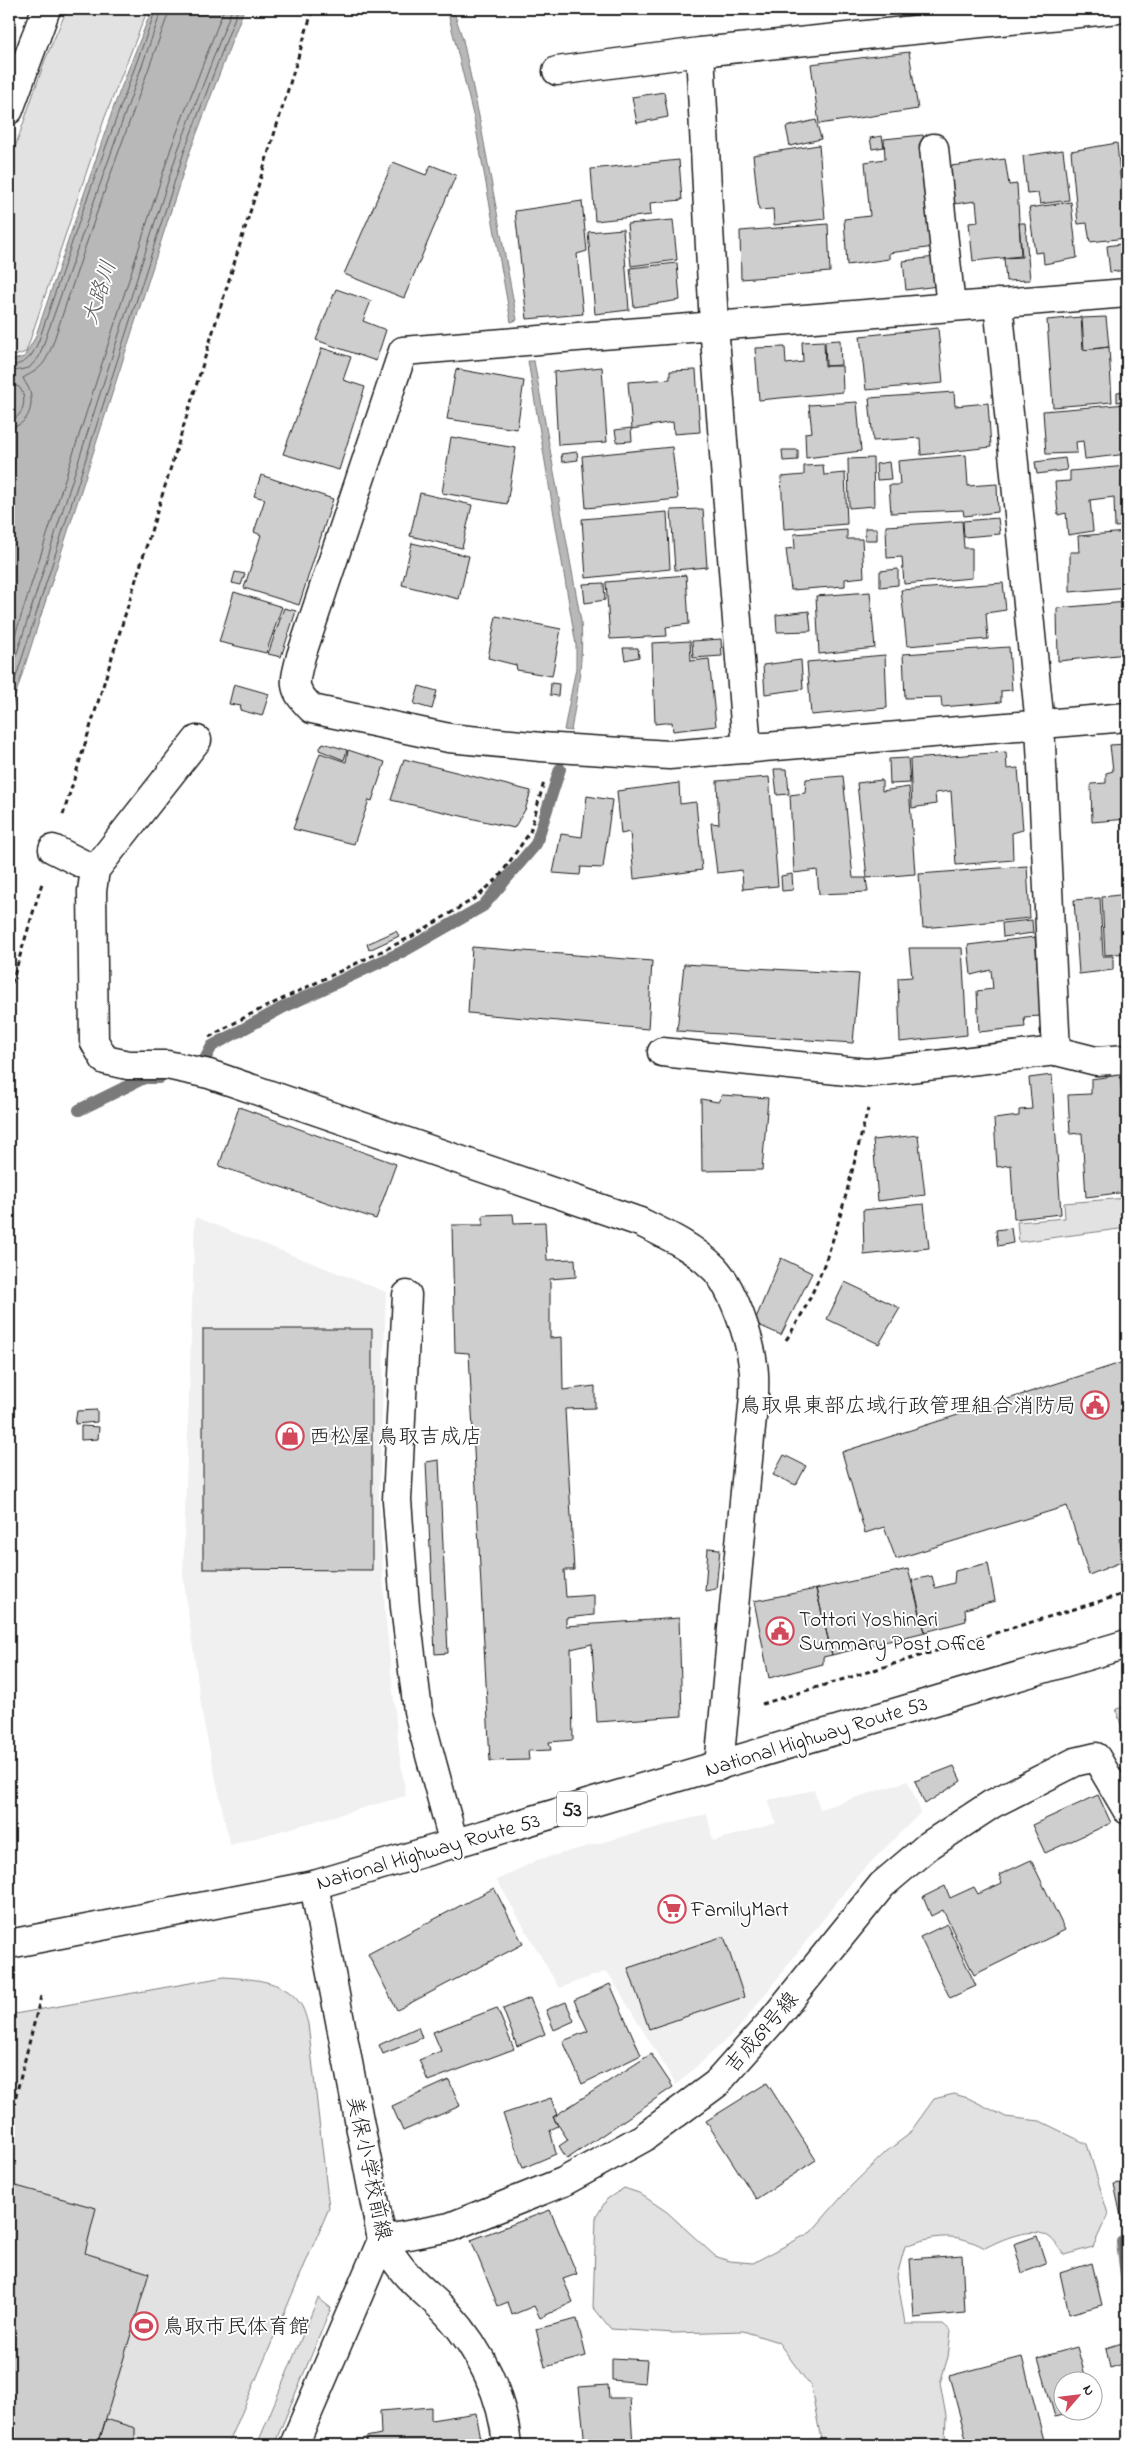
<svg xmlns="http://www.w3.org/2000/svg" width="1136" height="2454" viewBox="0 0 1136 2454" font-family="'Indie Flower','Klee One',sans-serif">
<rect width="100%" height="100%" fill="#fff"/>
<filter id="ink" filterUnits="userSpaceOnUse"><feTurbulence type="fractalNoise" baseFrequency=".02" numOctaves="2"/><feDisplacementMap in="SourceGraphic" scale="10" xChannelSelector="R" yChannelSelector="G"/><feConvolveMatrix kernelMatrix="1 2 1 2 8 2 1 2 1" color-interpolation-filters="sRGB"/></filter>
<g filter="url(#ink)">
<path fill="#f0f0f0" d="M195,1217L386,1292L379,1499L385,1611L399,1751L406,1796L230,1845L203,1719L183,1576Z
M908,1781L921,1812L856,1877L739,2028L676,2085L607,1971L559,1988L497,1880L537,1860L707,1814L713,1841L776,1823L768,1800L814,1790L820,1809Z"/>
<path fill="#e2e2e2" stroke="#7f7f7f" d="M9,9H17L9,33Z
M67,9H148L105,117L26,352L9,358V165L45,60Z
M1127,1198V1228L1019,1242L1017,1222L1065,1218L1064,1203Z
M1127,1706V1744L1116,1709Z
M224,1977C250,1979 282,1979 299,2002C304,2008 306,2017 308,2024L329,2208L228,2445H9V2015Z
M954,2094L968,2098L1006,2117L1040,2121L1087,2144L1108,2214L1093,2247L1064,2255C1059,2249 1055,2241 1049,2237C1033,2225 1000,2240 985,2248C955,2232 936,2235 905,2246L897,2276L905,2324H943L951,2331L948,2357L940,2383L946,2416L945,2445H822L811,2387L778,2342L743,2331L674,2333L611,2329L593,2307L596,2217L607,2199L624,2188L639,2193L667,2212L715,2256L729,2261L753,2263L811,2232L852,2185L887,2151L908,2135L934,2099Z
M318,2298L331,2308L274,2445H257Z"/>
<path fill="#b8b8b8" stroke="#7a7a7a" d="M152,9H244L189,154L9,715V425L12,396L9,393V361L24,357L35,338L114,106Z
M447,9H453L463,40L480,121L517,320L511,322L475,123Z
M528,361H534L581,621C584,659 577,694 571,731L564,730L576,668V645Z"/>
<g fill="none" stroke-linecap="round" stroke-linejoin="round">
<path stroke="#5a5a5a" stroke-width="1" d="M9,366C27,364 32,357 39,340L83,210L156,9
M9,372L29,368L39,357L162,9
M9,383L19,387C28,397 24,419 9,420
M9,427C27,427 34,408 30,392C29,387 25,383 23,378C41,368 44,366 52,346L96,215L170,9
M9,654L171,148L224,9
M9,678L178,150L232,9
M9,699L184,152L238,9"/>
<path stroke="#7a7a7a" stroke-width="12" d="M204,1061L212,1046L284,1007L404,951L483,906L536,844L560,769
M79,1110L144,1078H159
M1122,2242L1127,2284"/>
</g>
<path fill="#cecece" stroke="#1c1c1c" d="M909,52L918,109L819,124L811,64Z
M664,92L668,117L637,123L632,97Z
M816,120L821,139L790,146L786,127Z
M923,135L934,247L889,253V259L847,265L844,219L870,216L865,162L885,159L884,139Z
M882,136L884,147L872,149L870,138Z
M1117,143L1126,238L1090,242L1087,223L1078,224L1071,151Z
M1124,144H1127V179Z
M819,145L825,219L774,225L773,209L759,210L753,155Z
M1063,150L1069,200L1040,204L1038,193L1027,194L1023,156Z
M1005,159L1009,185L1017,184L1021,256L973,261L969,223L978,222L976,201L947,205L943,167Z
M679,160L682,200L650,203L651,215L595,221L591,169Z
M393,162L426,175L431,165L456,175L404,298L344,274Z
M582,201L587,251L577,254L583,314L527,319L515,211Z
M1071,202L1077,258L1044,264L1043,252L1035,253L1029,208Z
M673,220L677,260L631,266L627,224Z
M1019,223H1025L1030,280L1006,281L1004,258L1022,257Z
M828,224L830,272L741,279L740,231Z
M623,229L629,310L595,314L588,232Z
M1127,243V270L1110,272L1107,246Z
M935,257L938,286L906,290L903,261Z
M677,263L680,300L634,307L630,268Z
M336,289L371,301L363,321L386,330L376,361L316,340Z
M1081,317L1083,350L1109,347L1112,402L1053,407L1047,320Z
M1106,317L1109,347L1084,350L1082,318Z
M938,328L943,383L866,390L860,336Z
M840,340L841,365L826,366L825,341Z
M824,341L825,366H842L843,392L759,400L755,348L785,347L786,364L803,362L802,342Z
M322,348L351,357L343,380L365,387L339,470L283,454Z
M602,367L607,442L558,445L554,372Z
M456,369L524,381L517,429L447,419Z
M696,370L700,432L674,434L673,422L632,429L628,382L670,379V371Z
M1127,391V401L1117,402V392Z
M954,392L955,406L988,403L991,447L921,455L920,438L873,441L869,398Z
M857,402L861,451L806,458L805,433L812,432L809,405Z
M1127,404V454L1085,459L1083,441L1076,442L1077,453L1046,454L1043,411Z
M631,428L632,441L617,442L615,430Z
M451,437L516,448L507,504L442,493Z
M672,447L678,499L586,508L582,456Z
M782,450H798V460L783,461Z
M577,452L578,460L562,462L561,454Z
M966,455L968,486L997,484L998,512L964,516L963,510L891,513L889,485H900L898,461Z
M873,458L874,506L849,508L848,459Z
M1065,458L1067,470L1037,474L1035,462Z
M889,462L891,479L877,480L876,464Z
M823,465L824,475L845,473L847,524L784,529L781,477L804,475V466Z
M1127,466V526L1115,527L1114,497L1090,500L1093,531L1068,535L1066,513L1058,515L1055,482L1070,481V471Z
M261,475L333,499L299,605L244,588L261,535L254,532L265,499L254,496Z
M420,493L472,505L462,548L410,536Z
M703,509L707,567L675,570L671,510Z
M667,512L670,569L586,578L582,519Z
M998,518L1000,534L964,537L963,521Z
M962,521L964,548H972V578L904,584L902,557L887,558L886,526Z
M865,528H877V540H865Z
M847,530V539H862L864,577L845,579V586L791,590L786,549L795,548L794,534Z
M1127,532V587L1070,592V552H1079L1078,536Z
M412,543L469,556L459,599L402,585Z
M898,569V585L880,587V571Z
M235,572L245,574L241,585L232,583Z
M686,575L689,624L666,627L667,636L610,639L606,582Z
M604,583L605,600L585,603L583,584Z
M1003,583L1006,610L986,613L988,639L907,646L901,590Z
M234,592L282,607L266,653L219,642Z
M870,592L875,648L819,654L816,596Z
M1127,602V654L1058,661L1057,608Z
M284,608L296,611L281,657L268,654Z
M809,611L811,631L777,632L776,615Z
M496,616L561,629L552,676L517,670L516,665L488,658Z
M721,639L722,656L693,658L692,641Z
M690,641L691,661L709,659L716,726L673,731L672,722L655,724L652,643Z
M1009,647L1012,690L1001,691V702L942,707L941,697L905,698L903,654Z
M623,648H638L639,657L625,660Z
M885,655L887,708L811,715L807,662Z
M801,660L803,689L765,694L763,665Z
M551,683L559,684L558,696L550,695Z
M234,684L269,694L262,716L240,710L241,706L229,704Z
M419,686L437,691L432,709L414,704Z
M323,743L347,750L344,760L319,750Z
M1127,744V819L1092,822L1091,784L1106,783V773L1113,771L1110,745Z
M348,750L385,762L372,801L369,800L354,844L293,829L320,753L346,762Z
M1006,752L1007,769L1018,768L1023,830L1012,833L1013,860L956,865L951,791L935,793L936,804L912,808L910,759Z
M908,758L910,783L890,784L889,759Z
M404,759L531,791L525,810L514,828L391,800Z
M774,769H787L789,794L777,795Z
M843,776L853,878H866L868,892L819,894L817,870L794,873L790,795L805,793L806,779Z
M769,777L778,886L743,889L742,870L717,873L711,823L719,824L717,781Z
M882,780V791L909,787L915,874L867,878L857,783Z
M679,783L680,804L696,802L702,870L634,879L630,832L621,834L617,791Z
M587,796L612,800L603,868L581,867L580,875L553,873L561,834L582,837Z
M1027,866L1030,918L923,928L919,874Z
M792,874L793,890L782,891L781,876Z
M1127,894V953L1105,955L1102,897Z
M1100,898L1103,956H1113V970L1079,974L1074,900Z
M1032,920L1033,933L1003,937L1002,923Z
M396,931L399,936L369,950L367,944Z
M1035,937L1041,1016L1024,1017L1025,1027L979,1032L977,991L993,989L991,970L971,975L968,945Z
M472,947L652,961L648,1029L468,1013Z
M909,948H962L967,1035L900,1042L898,978L912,977Z
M684,964L859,974L853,1043L677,1031Z
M1052,1075L1061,1214L1014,1219L1011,1165L997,1167L994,1119L1019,1116V1110L1032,1109L1029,1078Z
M1120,1075L1122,1096H1127V1192L1086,1197L1082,1133L1070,1134L1068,1095L1091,1094V1079Z
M722,1095L768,1098L762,1170L702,1171L701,1099L718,1102Z
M239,1107L396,1164L376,1219L219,1166Z
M918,1135L925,1195L878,1201L873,1140Z
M924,1204L929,1248L864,1255L863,1210Z
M513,1214L514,1223L545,1222L547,1260L575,1259L576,1277L550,1279V1338L562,1337L563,1390L595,1386V1408L565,1409L574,1570H564L566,1597L594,1595V1615L566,1618V1626L679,1618L682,1716L597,1722L592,1644L571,1649L573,1740L549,1742L551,1750L528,1751L529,1760L490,1761L469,1353L455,1352L452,1225H483V1215Z
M1011,1228L1013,1243L998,1246L996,1230Z
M781,1258L812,1273L781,1335L754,1323Z
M845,1282L900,1308L879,1344L827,1319Z
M203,1329H372V1570L203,1569Z
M1127,1361V1536L1119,1539L1126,1560L1089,1575L1067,1506L896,1559L884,1527L865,1533L842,1452Z
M97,1410V1422L75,1424L77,1411Z
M81,1426L99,1427L98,1439L81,1440Z
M784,1455L806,1466L796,1485L773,1475Z
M439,1460L448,1653L435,1654L426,1462Z
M708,1548L720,1549L716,1589L705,1591Z
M988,1563L995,1601L965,1609L966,1621L925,1632L912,1580L932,1576L935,1588L954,1583L955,1571Z
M908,1569L925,1632L832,1655L816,1589Z
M816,1589L832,1655L823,1657V1664L769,1678L754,1601Z
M954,1766L961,1781L925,1804L915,1781Z
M1098,1795L1111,1823L1045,1853L1032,1825Z
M1031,1860L1065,1930L974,1975L943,1910L931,1916L923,1897L945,1886L950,1898L974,1887L978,1894L1002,1883L999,1875Z
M494,1888L523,1944L397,2010L368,1954Z
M947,1924L976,1986L950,1998L920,1937Z
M724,1936L744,1997L649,2029L628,1968Z
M610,1984L641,2055L582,2084L563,2041L588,2031L574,2000Z
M530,1998L545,2034L517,2046L503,2009Z
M566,2002L574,2021L554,2030L546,2010Z
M497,2008L514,2049L428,2081L419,2060L441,2051L433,2032Z
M418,2027L422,2038L383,2054L379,2045Z
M651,2054L673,2087L567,2159L559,2146L568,2140L553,2117Z
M449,2080L460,2106L403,2131L392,2106Z
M767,2083L816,2160L756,2199L706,2121Z
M551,2098L557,2115L553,2117L558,2126L550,2130L556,2154L523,2168L503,2114Z
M1127,2182V2244L1114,2184Z
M9,2184L96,2208L85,2253L149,2273L98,2445H9Z
M550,2210L577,2274L563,2279L573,2302L540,2318L534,2306L512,2315L508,2302L498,2306L471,2240Z
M1037,2236L1046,2264L1022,2273L1014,2244Z
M962,2255L965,2313L914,2318L910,2259Z
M1092,2263L1102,2305L1069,2314L1060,2273Z
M577,2319L586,2356L545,2367L536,2329Z
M1122,2343L1126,2363L1110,2368L1106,2348Z
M1077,2347L1087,2382H1064V2412H1077L1055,2417L1038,2358Z
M1022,2357L1045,2444L968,2445L949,2376Z
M612,2358L647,2360L645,2383L612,2380Z
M608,2385L609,2398H630L633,2445H585L579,2387Z
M431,2407V2420L476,2413L482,2445H367L366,2437L381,2434L380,2411Z
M106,2419L135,2428V2445H98Z"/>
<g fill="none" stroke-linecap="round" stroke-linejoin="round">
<g stroke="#1c1c1c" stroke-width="31">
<path id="minor" d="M700,52L714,325L747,749
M557,71L700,52L1118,9
M9,110L46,9
M934,148L951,307
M1127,293L403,351L301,656C294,684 291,688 312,709L449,738L541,747L669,755L1127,717
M998,303L1040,725L1056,1051
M53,849L95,870L92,891L94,1041L105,1060L128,1065H167L209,1074L640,1222C667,1235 693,1247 715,1269C733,1289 750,1338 753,1365C755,1375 754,1386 754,1396L719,1766
M95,870L197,740
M662,1052L867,1073L1056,1051L1096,1061L1127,1059
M407,1295L397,1500L405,1607L418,1711L454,1844
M314,1885L382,2240C390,2253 399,2267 409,2277C421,2290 436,2301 448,2314C481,2350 503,2397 507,2445
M294,2445L382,2240L450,2227L563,2182L643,2138L716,2084L772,2021L882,1885L928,1846L992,1804L1075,1762L1096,1757L1127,1810"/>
</g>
<g stroke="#1c1c1c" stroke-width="31">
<path id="highway" d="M9,1944L314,1885L1127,1644"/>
</g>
<path stroke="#1c1c1c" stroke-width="3" stroke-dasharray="5 4" stroke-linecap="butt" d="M63,815L313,9
M9,992L42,883
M209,1037L249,1015L411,937L477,897L499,877L530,832L544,782
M786,1340C832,1272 847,1187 868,1109
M762,1704L1127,1593
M9,2123L41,1996"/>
<use href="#minor" stroke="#fff" stroke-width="28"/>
<use href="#highway" stroke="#fff" stroke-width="28"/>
</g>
</g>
<defs>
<g id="civic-ring" transform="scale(1.4375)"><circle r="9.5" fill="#fff" stroke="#d1495b" stroke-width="1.5"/><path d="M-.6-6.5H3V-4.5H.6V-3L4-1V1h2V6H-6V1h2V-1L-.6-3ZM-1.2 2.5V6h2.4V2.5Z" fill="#d1495b"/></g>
<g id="shop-ring" transform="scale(1.4375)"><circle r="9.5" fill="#fff" stroke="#d1495b" stroke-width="1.5"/><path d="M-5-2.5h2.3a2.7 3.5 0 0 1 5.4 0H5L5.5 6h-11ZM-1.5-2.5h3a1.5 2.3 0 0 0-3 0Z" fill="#d1495b"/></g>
<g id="supermarket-ring" transform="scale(1.4375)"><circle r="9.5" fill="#fff" stroke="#d1495b" stroke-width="1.5"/><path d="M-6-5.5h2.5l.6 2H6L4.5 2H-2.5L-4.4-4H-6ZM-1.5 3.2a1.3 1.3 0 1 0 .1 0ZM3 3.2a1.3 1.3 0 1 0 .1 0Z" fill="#d1495b"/></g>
<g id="stadium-ring" transform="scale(1.4375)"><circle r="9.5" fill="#fff" stroke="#d1495b" stroke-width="1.5"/><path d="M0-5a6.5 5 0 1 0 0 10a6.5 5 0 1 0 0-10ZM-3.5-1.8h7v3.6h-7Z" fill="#d1495b"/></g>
</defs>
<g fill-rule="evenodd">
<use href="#civic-ring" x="1095" y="1405"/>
<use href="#shop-ring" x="290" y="1436"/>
<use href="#civic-ring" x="780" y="1631"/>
<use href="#supermarket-ring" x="672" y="1909"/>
<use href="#stadium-ring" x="144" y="2326"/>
</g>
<g text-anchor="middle" stroke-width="4" stroke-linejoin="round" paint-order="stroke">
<rect fill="#fff" stroke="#606060" stroke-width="1" x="557" y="1791.5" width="30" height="35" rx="4"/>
<g font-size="20" font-weight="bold" fill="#1c1c1c">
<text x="572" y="1816">53</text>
</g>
<g font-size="21" fill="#1c1c1c" stroke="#fff" text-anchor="start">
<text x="1076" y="1412" text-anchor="end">鳥取県東部広域行政管理組合消防局</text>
<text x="309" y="1443">西松屋 鳥取吉成店</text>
<text x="799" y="1626">Tottori Yoshinari<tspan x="799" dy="24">Summary Post Office</tspan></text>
<text x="691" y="1916">FamilyMart</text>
<text x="163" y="2333">鳥取市民体育館</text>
</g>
<g font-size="21" fill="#1c1c1c" stroke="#fff">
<text transform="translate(816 1736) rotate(-17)" y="7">National Highway Route 53</text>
<text transform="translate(428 1851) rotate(-16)" y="7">National Highway Route 53</text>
<text transform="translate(761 2032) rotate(-49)" y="7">吉成69号線</text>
<text transform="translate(370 2168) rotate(78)" y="7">美保小学校前線</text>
</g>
<g font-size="22" font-style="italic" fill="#5a5a5a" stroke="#fff">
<text transform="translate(98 292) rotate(-72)" y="8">大路川</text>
</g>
</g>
<rect width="1136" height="2454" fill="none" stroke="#fff" stroke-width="30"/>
<rect x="15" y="15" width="1106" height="2424" fill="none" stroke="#1c1c1c" stroke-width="2" filter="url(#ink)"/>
<g transform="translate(1078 2396) rotate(62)"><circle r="24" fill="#ffffff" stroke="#a4a4a4"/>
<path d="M0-4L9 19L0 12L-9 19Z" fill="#d1495b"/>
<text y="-8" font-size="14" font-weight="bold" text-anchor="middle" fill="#1c1c1c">N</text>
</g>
</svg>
